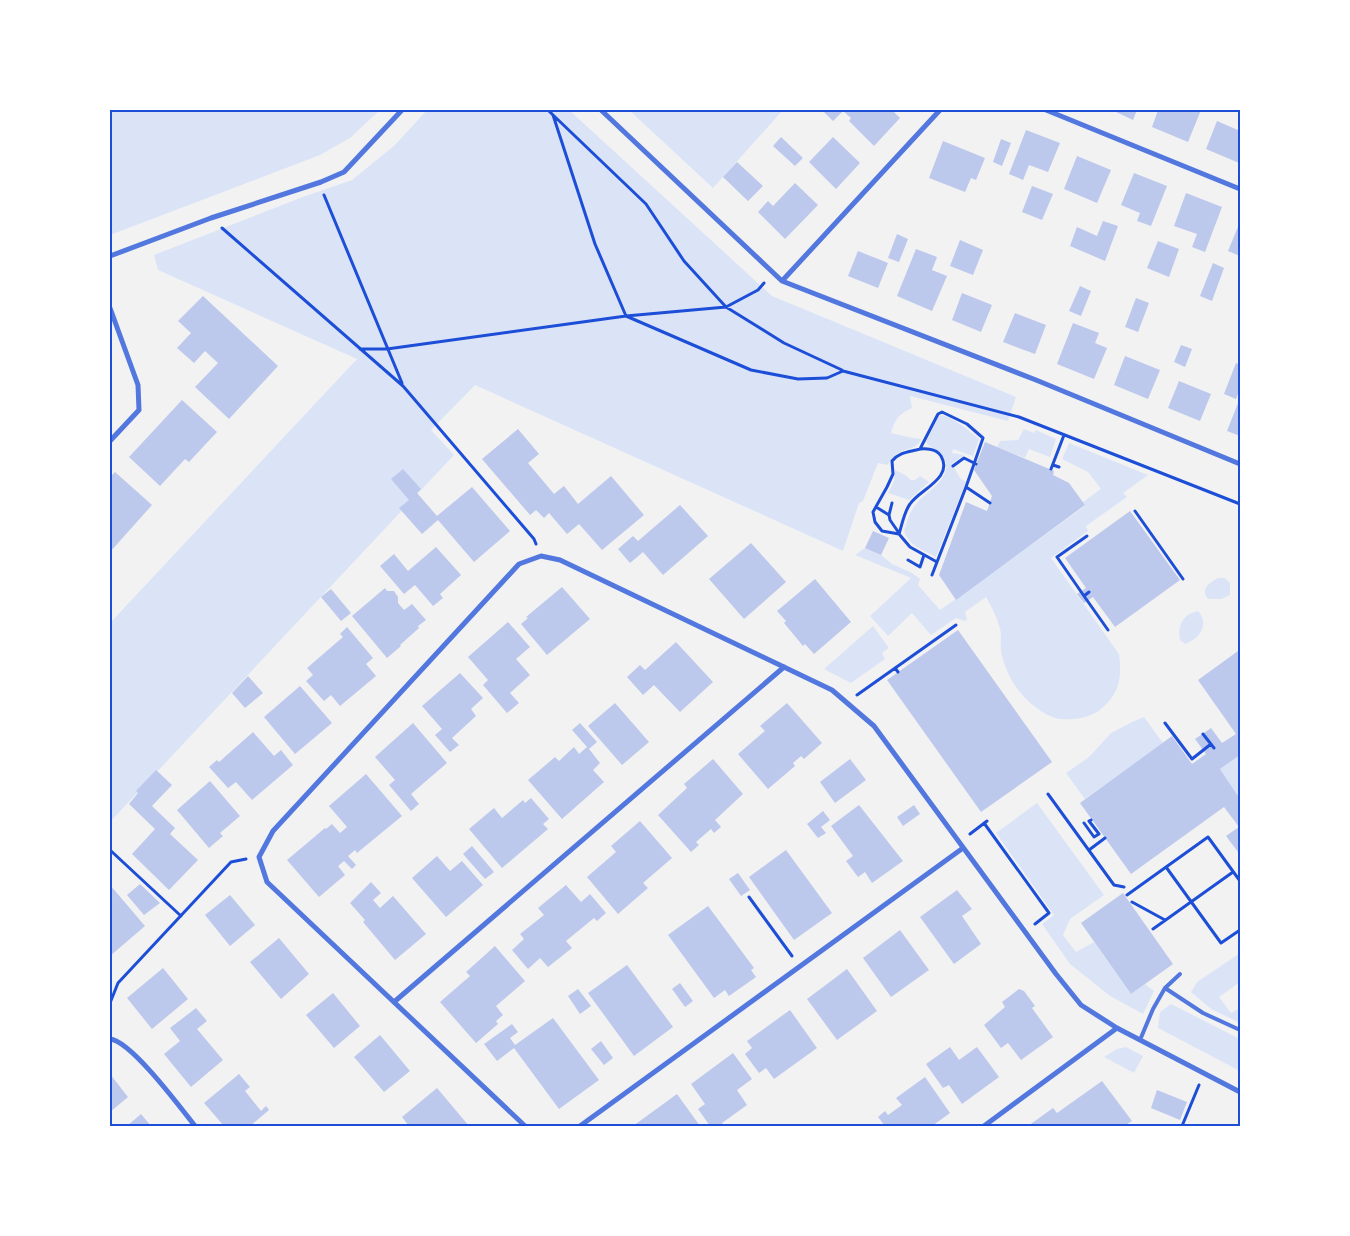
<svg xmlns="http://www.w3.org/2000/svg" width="1350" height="1236" viewBox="0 0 1350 1236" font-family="Jost,sans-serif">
<rect width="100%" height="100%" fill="#f2f2f2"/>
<path fill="#dbe4f7" d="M110,110H380L350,138L320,155L110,235Z
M427,110H569L772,296L1016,397L1008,421L910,396L912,408C899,414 895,419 891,433L908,437L921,439C916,453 895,446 888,465L878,463L863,501L859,503L843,551L475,385L431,430L454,455L110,822V623L357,359L158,270L154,255L300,198L352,180L395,145Z
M629,110H783L713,188Z
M943,415C957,420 968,430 979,439L973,456L953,449L952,453L964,455L952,464L960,478L966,482L936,557C923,550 909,546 904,531C907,522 910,510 917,503C927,491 952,479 945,460C940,448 931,450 926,442L939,416Z
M1024,429L1034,433L1036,430L1056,439L1050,457L1029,449L1025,458L997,447L1000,441L1018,440Z
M1069,443L1148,475L1123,493L1127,497L1086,526L1088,531L1051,558L1119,654C1122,678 1120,693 1101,709C1090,718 1075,720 1061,719C1051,718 1042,712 1034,706C1017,693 1005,673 1001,651C1000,644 1002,636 1000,629C997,617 992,608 986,597L965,612L967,620L965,621L956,618L931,635L912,613L888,636L870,616L911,578L855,555L865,548L881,555L892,564L912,573L920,579L918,585L940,610L956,599L1085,506L1083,502L1101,489L1088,472L1062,459Z
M895,470L905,475L911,480H915L920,476L929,482L909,500L888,493L894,481Z
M1218,578H1225L1230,583V595L1222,599H1208C1200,589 1209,583 1218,578Z
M1198,611C1210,624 1200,639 1185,644L1180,640C1177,625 1183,614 1198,611Z
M873,626L889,648L882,653L885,659L851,683L824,669Z
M1144,717L1163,743L1085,799L1066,773L1089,757L1111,733L1130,723Z
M1240,755V794L1238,796L1220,769Z
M1037,803L1104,895L1070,919L1063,935L1076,952L1094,942L1131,994L1145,984L1154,991L1143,1014L1110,996L1070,964L1042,924L1054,915L996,833Z
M1240,953V982L1219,997L1231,1013L1240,1008V1023L1211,1009L1191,992L1197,982Z
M1171,1004L1240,1039V1071L1158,1028L1160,1012Z
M1126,1047L1143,1056L1134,1073L1104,1057L1117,1049Z"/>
<path fill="#bdc9ec" d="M822,110H840L842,112L833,121Z
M842,110H892L900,118L874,146L849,121L851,118Z
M1112,110H1137L1133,120Z
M1158,110H1201L1188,142L1152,127Z
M1217,121L1240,131L1239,163L1206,149Z
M1026,130L1060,143L1048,172L1029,165L1023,180L1009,174Z
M781,137L803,158L795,166L773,146Z
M833,137L860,163L836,189L809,162Z
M1001,139L1011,143L1002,166L993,162Z
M943,141L985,158L976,180L971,178L965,192L929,178Z
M1077,156L1111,170L1097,203L1064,189Z
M737,162L763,186L748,201L723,177Z
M1134,173L1167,186L1151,226L1137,221L1140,213L1121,205Z
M795,183L818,205L785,239L758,212L768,201L773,206Z
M1032,186L1053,194L1042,220L1022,212Z
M1186,193L1222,207L1205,252L1192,247L1197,234L1174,226Z
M1103,221L1118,226L1105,261L1070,246L1077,227L1097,236Z
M1240,222V256L1228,251Z
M897,234L908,239L899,262L888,258Z
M960,240L983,250L973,275L950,266Z
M1158,241L1179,249L1169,277L1147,268Z
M916,249L937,257L932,270L947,276L932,311L897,296Z
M858,251L888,263L878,288L848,276Z
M1213,263L1224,268L1212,301L1200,296Z
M1080,286L1091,291L1081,316L1069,311Z
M962,293L992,305L981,332L952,320Z
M203,296L278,366L229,419L195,387L218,363L205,351L194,363L177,348L191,333L178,321Z
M1136,298L1149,303L1138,332L1125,327Z
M1015,313L1046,325L1035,354L1003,342Z
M1073,323L1099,333L1095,343L1107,348L1094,379L1057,364Z
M1181,345L1192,349L1185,367L1174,362Z
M1125,356L1160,370L1148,399L1114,385Z
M1236,363L1240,365V388L1236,399L1224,394Z
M1179,381L1211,394L1200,421L1168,408Z
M1240,398V436L1227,431Z
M182,400L217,432L189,462L185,459L160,486L129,457Z
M518,429L539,454L528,463L554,494L564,486L578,504L611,476L644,515L602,550L579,524L567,534L549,513L544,518L536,510L530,515L482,459Z
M985,442L1054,471L1053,475L1069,483L1085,505L956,600L939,575L966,502L987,511L992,496L974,470Z
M403,469L421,489L417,493L437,516L472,487L510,531L474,562L438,520L422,534L399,508L409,500L391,479Z
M115,472L152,505L110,552V477Z
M680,505L708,536L663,575L643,552L630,563L618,549L633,536L638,541Z
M1130,511L1180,580L1115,627L1093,597L1084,603L1077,594L1086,588L1065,558Z
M873,531L889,538L881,555L865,548Z
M751,543L786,582L744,619L709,579Z
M436,547L461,575L440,594L443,598L433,606L415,585L404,594L380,566L394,554L408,571Z
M815,579L851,622L814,654L805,644L803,646L784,623L786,621L777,611Z
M562,587L590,619L547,655L521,624L528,618L526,617Z
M385,588L387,591H394L398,597V603L404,610L412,604L426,620L418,626L419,628L400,645L401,646L387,658L352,616Z
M331,589L351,613L341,621L321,597Z
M508,622L530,647L516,659L530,675L510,693L519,703L507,713L483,685L488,680L468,657Z
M347,627L373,658L366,664L376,676L340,706L331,695L324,701L306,681L313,675L307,668L343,637L340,634Z
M958,630L1052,762L981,812L887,680Z
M676,642L713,682L680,712L654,685L643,695L627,677L640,665L645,670Z
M1238,651L1240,654V755L1220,769L1238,796L1240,794V851L1238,852L1226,836L1239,827L1224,807L1131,874L1080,803L1172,736L1192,764L1206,754L1195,739L1211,728L1222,743L1236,734L1198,680Z
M460,673L483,698L471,709L476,716L452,738L459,745L450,752L435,735L442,729L422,706Z
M248,676L263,693L245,708L232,693Z
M300,686L332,723L295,754L264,717Z
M615,703L649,742L622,765L588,726Z
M787,703L822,743L804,759L801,756L793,763L795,766L768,789L738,754L765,731L760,726Z
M413,723L447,763L411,794L419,804L411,811L389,785L395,780L375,757Z
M580,723L597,742L589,749L600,763L593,770L604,782L562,819L528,780L555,757L559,761L574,747L579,754L587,747L572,730Z
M253,732L274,756L281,750L293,765L252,800L236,782L228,788L209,767L217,760L219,762Z
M713,759L743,794L715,820L721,827L714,833L711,829L696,842L699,845L691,852L658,815L687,788L684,784Z
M850,759L866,780L835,803L820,782Z
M156,770L172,785L152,806L175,828L170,834L198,860L169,890L132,854L155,829L129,804L138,793L136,791Z
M366,774L402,816L357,853L355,850L348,856L356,865L352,869L344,861L338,866L345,875L319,897L287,860L325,828L326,829L332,824L340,833L347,827L329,806Z
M210,781L240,816L220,833L223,836L209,848L177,810Z
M531,798L549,819L543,824L548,829L502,868L469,829L494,808L502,818L523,800L525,803Z
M859,805L903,861L872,883L865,872L858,877L846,861L853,856L831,826Z
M914,805L920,814L903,826L897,817Z
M823,811L830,820L821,827L826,833L818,838L807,824Z
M640,821L672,858L643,883L648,888L618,914L587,877L616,852L611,846Z
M472,846L494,872L485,879L463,854Z
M786,850L832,913L794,940L749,877Z
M437,856L450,871L462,861L483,885L446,917L412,878Z
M738,873L750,890L741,896L729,879Z
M371,882L381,893L373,900L380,908L393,896L426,934L395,960L363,922L365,920L350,903Z
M140,884L160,903L144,915L127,895Z
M110,885L145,926L110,956Z
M566,885L581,902L590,894L606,913L597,921L594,918L566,941L572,948L548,967L540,958L528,969L512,950L524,939L520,934L544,915L538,908Z
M957,890L972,909L962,916L981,944L954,964L920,917Z
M1123,893L1173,964L1131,994L1081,923Z
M230,895L255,925L230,946L205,915Z
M708,906L754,968L751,970L756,977L729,996L725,990L714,998L668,935Z
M900,930L929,970L891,997L863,958Z
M279,938L309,974L281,999L250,962Z
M495,946L525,981L496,1006L503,1015L496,1021L498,1024L476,1043L440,1002L470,976L466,972Z
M627,965L673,1027L634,1056L588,993Z
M163,968L188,999L152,1029L127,998Z
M847,969L877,1011L837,1040L807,999Z
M680,983L693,1001L685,1007L672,989Z
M578,989L591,1006L580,1014L568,996Z
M1019,989L1024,991L1035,1006L1032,1008L1053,1037L1021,1060L1008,1043L1001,1048L984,1025L1005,1007L1002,1002Z
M333,993L360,1026L334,1048L306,1015Z
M196,1008L207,1021L197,1029L223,1060L191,1087L164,1054L180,1041L170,1028Z
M790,1010L817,1048L774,1079L766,1068L759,1073L745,1054L752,1048L747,1041Z
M553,1018L599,1080L559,1109L514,1048L497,1061L484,1044L512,1024L518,1032L510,1038L515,1045Z
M380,1035L410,1071L384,1092L354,1057Z
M601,1041L613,1058L604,1065L591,1049Z
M950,1047L959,1060L977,1047L999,1077L962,1104L949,1085L943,1088L926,1064Z
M733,1053L752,1079L737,1090L747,1105L722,1123L724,1126H710L698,1109L705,1104L691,1084Z
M110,1074L128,1097L110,1112Z
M239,1074L250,1087L245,1091L261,1111L266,1106L269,1110L250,1126H224L204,1103Z
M925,1077L950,1113L932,1126H885L878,1117L885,1111L888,1115L902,1105L896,1098Z
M1102,1081L1132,1121L1124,1126H1028L1053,1108L1057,1113Z
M437,1088L469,1126H409L402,1117Z
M1157,1090L1187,1102L1180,1120L1151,1108Z
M677,1094L700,1126H633Z
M141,1114L151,1126H127Z"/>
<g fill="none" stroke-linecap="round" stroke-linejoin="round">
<path stroke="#1d4ed8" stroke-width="3" d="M548,110L553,115L595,244L626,316L726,307L758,290L764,283
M553,115L646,204L684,261L726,307L784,343L842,370
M324,195L402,383
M222,228L403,386L534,539L536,544
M360,349H387L626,316L751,370L798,379L827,378L843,371L1019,417L1240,504
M920,449L938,414L942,412L967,424L983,438L966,487L990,503
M1053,465L1059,467
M953,466L964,458L976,464
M1051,469L1064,435
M876,507L889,515L890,520L899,533
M1135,511L1183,579
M889,515L892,503
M899,534C902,525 904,512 910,504C919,490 954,478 941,456C936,448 924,448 916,450C907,452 898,453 892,461L893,474L887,487L873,512L875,522L882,531L899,534L910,547L937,562
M908,560L920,567L924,555
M932,575L966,487
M1089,592L1084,596L1108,630
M1084,596L1057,557L1087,536
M895,668L898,672
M857,695L956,625
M1165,723L1192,759L1211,744
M1203,734L1214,748
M1048,794L1114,885L1124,887
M984,823L1049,913L1035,924
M1084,823L1094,837L1099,834L1089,821L1091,820
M970,834L987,821
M110,850L181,916
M1089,850L1105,838
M1166,867L1221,943L1240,930
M1127,895L1208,837L1240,881
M749,897L792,956
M1132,902L1165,920
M1153,929L1233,872
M110,1003L118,983L231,862L246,859
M1182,1126L1199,1085"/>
<path stroke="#5277de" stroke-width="4" d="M1165,988L1203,1013L1240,1030
M1140,1040L1153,1009L1165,988L1180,974"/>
<path stroke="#5277de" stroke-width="5" d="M601,110L782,281L1036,380L1240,464
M1046,110L1240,189
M110,256L211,218L321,182L344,172L402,110
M782,281L940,110
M110,308L138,385L139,410L110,441
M394,1002L784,667
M110,1039C131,1041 180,1107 195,1126
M525,1126L267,882L259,857L273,831L519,564L541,556L560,560L832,690L874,726L1056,974L1081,1005L1117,1028L1240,1092
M580,1126L963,848
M984,1126L1117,1028"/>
</g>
<rect width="1350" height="1236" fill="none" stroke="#ffffff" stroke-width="222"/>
<rect x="111" y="111" width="1128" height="1014" fill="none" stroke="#1d4ed8" stroke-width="2"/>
</svg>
